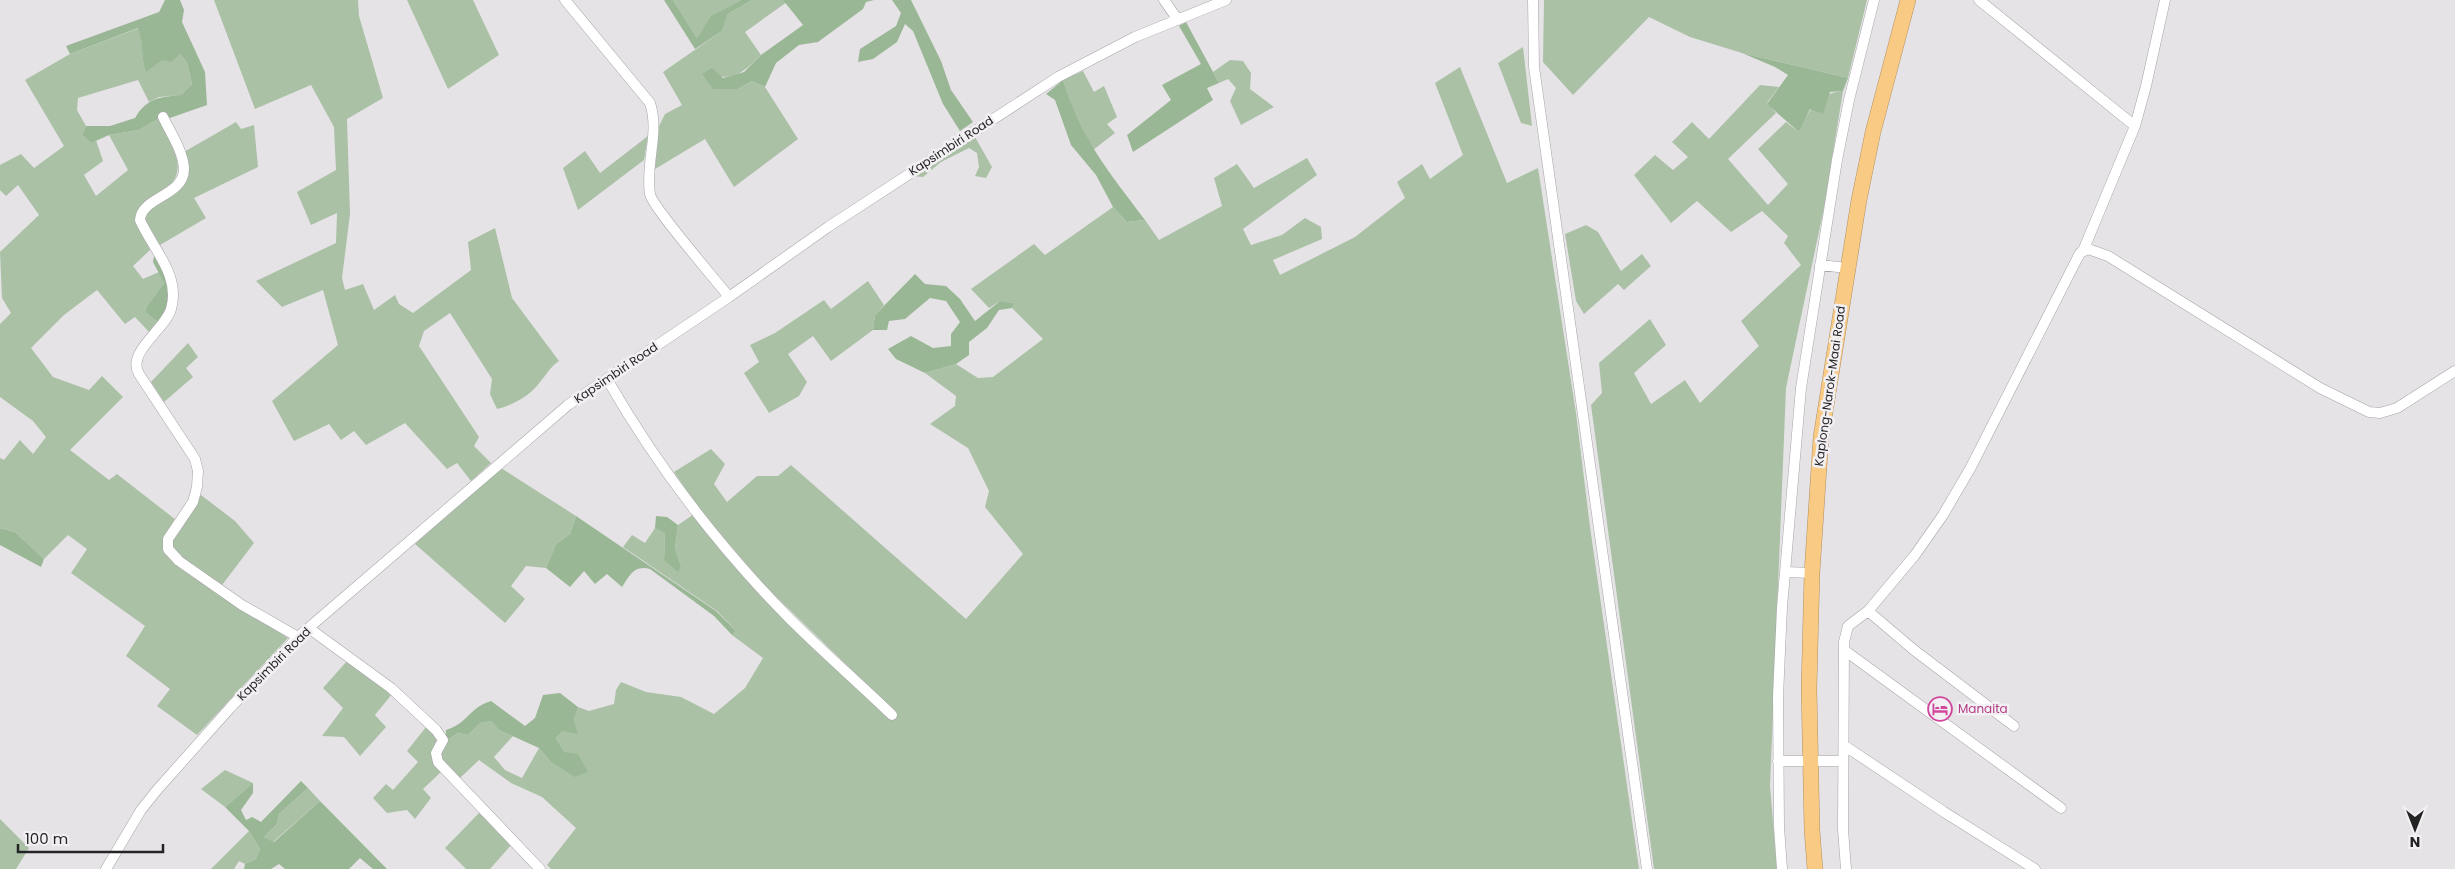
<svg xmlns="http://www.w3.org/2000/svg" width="2455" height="869" viewBox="0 0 2455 869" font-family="Poppins,sans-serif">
<rect width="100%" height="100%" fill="#e6e3e7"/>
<path fill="#aac1a6" d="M214,0H358L359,16L383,98L347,119L350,214L342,278L345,290L363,284L374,310L395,295L399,304L413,313L471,270L468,242L495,228L512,298L559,361C550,367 547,374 540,382C530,396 513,405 497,409L490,394L492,379L450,313L424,331L419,346L479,437L474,446L491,463L471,481L457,463L447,469L405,423L366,445L354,431L341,440L329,424L294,441L272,401L338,345L323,290L282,307L256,281L336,243L337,213L311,225L297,192L336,170L334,127L311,85L255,109Z
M407,0H473L499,55L448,89Z
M673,0H741L712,16L697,38Z
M752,0H783L787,2L745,32L761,55C739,77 733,80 702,74L738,89L752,81L765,87L798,139L734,187L705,139L655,169L659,126L665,114L682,105L663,72L722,31L728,14Z
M1544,0H1867L1848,78L1742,53L1690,37L1649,17L1573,95L1543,62Z
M139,28C144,43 140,56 146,71L162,59L180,54L187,63L192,84L181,95L159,97L149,102L138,80L78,98L77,110L86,126L82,135L91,143L96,140L103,161L84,175L96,196L128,170L109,135L139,130L158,119C164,126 168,136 172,146C190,182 162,192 137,211L135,218L150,250L133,266L143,279L159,272L164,283L147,306L158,322L149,332L135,317L125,324L97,290L64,315L31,348L53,377L89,390L102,376L123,397L70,450L109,480L117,474L176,520C168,532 159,540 165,554L231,603L288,638L197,735L157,706L170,689L126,656L145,626L71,573L87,549L68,535L44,559L15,532L0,528V458L4,460L20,440L33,454L46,437L33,421L0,397V324L11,313L2,298L0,252L39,215L18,185L6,196L0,190V165L21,154L34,168L64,146L25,80L70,54Z
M1523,47L1532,126L1521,123L1498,63Z
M1230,60L1243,61L1251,73L1250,89L1274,107L1241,125L1230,101L1236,88L1228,79L1219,83L1213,72Z
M1460,67L1507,183L1538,168L1576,413L1590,527L1639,869H551L547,865L576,828L542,797L511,783L479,760L460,778L442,761L439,753L446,741L458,733L468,735L480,723L491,721L499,730L513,736L494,757L505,770L522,778L539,748L550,761L564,753L556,738L574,720L578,707L589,711L614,704L616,690L621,682L646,692L681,697L714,714L745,688L763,658L732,635L736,631L717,611L623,547L632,535L645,543L655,528L665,532L664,560L681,566L675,548L678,525L694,514L749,582L892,720L897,714L764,585L699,509L674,472L711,449L725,464L714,484L727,502L757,476H778L791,465L966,619L1023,554L985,507L989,491L968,448L930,424L955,406L956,396L925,373L956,364L978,378L993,377L1043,339L1012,308V303L1000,301L989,308L971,289L1034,244L1045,255L1113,207L1127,222L1145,220L1159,240L1222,206L1214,178L1237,164L1254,188L1307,158L1317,175L1243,229L1251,245L1282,235L1305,218L1321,227L1322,239L1273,260L1280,275L1355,237L1405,198L1397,182L1422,164L1430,179L1463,155L1435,83Z
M1083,71L1094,92L1104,86L1117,117L1107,124L1115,133L1093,150L1072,108L1063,80Z
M1760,85L1779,87L1767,103L1776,113L1728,159L1768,205L1788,184L1758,149L1786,122L1799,132C1809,110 1817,93 1843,91L1824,208L1786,388L1770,786L1777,869H1654L1591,405L1602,393L1599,363L1650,319L1666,345L1634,373L1651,404L1685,380L1700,403L1759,346L1741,321L1801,265L1784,243L1788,236L1762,211L1731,232L1697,201L1671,223L1634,175L1655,155L1673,170L1688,157L1672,142L1692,122L1709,139Z
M236,122L241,129L254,125L258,167L194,198L206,218L160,245L144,218L145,213L177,192L184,184V152Z
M648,136L644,160L578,210L563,168L585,151L600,173Z
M975,137L992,167L986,178L975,176L979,167L977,153L969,148L941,162L923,177L913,176Z
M1586,225L1598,232L1621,271L1642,254L1651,266L1624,290L1618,284L1584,314L1576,301L1565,234Z
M868,281L884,305L875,315L873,330L831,361L813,336L788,354L807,382L799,396L769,413L744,373L759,362L750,345L775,333L824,300L831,309Z
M188,343L198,357L186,368L193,377L164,402L151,382Z
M501,468L576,516L570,534L556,544L546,568L526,566L511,586L525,599L505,623L415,544Z
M201,495L235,521L254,543L222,585L172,550L173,537Z
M347,661L392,694L375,715L386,727L360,756L344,737L322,736L343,708L323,688Z
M426,727L437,737L438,742C429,755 431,759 441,772L423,789L431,798L415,819L407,810L387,813L373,798L386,784L393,790L418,762L407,751Z
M225,770L253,783L225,807L201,789Z
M308,788L320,801L273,842L264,837L277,824L279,814Z
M480,812L512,844L490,869H466L445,848Z
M0,819L29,848L16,869H0Z
M249,831L260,849L256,859L245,864L239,861L234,869H211Z"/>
<path fill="#9ab795" d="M165,0H180L184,10L182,22L205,72L207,105L170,118L165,112L158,114V119L139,130L109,135L91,143L82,135L86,126H110L135,118C147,98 159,97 181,95L192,84L187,63L180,54L171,62L162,60L146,72C140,56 144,44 138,28L70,54L66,46L159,12Z
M664,0H673L697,38L711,16L741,0H752L728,14L722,31L695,49Z
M783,0H874L866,2L863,9L818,42L799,45L776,63L765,87L752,81L738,89H713L702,74L712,68L723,78L744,72L761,55L803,25Z
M892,0H911L941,61L951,90L973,122L960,131L943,104L913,31L905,24L897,42L873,59L858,62L860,49L896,26L901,13Z
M1186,22L1219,83L1207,88L1213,100L1133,152L1127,135L1171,100L1162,85L1201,64L1179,26Z
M1742,53L1848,78L1843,91L1830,92L1823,114L1810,109L1799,132L1767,104L1788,75L1775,67Z
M1063,80C1081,139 1109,172 1145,220L1127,222L1113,207L1096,175L1071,145L1055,100L1046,94Z
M154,256C168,279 177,297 158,322L146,312L147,306L164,283L153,262Z
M915,274L925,284L946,286L960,299L975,321L1000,301L1013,303L1012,308L999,310L987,328L969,342V355L956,364L925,373L896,359L888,349L911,336L933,348L951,346V334L960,322L946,301L930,298L905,319L889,321L887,330H873L875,315Z
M576,516L716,611L736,631L732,635L714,616L650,569C634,565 630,575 622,587L607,574L595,584L584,571L570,587L546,568L556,544L570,534Z
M656,516L667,517L678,525L675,548L681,566L678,572L664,560L665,533L655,528Z
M0,528L15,532L44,559L41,567L0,545Z
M560,693L578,707L574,720L578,734L563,731L556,738L564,752L578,754L588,772L575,777L550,761L539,748L499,730L491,721L480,723L468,735L458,733L446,741V730C469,723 468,708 491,701L525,726L535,718L543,695Z
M301,781L308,788L279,814L277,824L264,837L274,842L320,801L387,869H373L360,858L349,869H285L279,864L271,869H244L245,864L256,859L260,849L249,831L225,807L253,783V793L241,810L246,820L252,817L261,822Z"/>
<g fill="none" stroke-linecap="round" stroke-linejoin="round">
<g stroke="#a7a4a8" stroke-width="11">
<path id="minor" d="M565,0L650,103C660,133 645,163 650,194C652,207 717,281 729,297
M1164,0L1178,20
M1533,0L1534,67L1647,869
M1979,0L2135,126
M163,117C170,132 183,151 184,168C185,196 141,197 140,220C152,248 181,275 171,309C165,330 126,352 139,374L195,459L198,471L197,487L193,502L168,539V549L179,561L242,605L298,637
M2083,251L2135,126L2146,86L2165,0
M1820,265L1847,268
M607,379C657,466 720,548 790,619C823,652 859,683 892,715
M1786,572L1812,573
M1868,611L1914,650L2014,726
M310,629L391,688L436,730L443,740L436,753L438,762L540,869
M1844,650L2061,808
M1845,746L1944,812L2035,869
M1778,761H1843
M106,869L141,810L157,790L230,708L298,637L568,405L729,297L828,227L1058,77L1135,37L1226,0
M1782,869L1779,827L1778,696L1782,607L1801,388L1837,160L1849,100L1874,0
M1846,869L1843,829L1844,642L1848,626L1868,611L1915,555L1943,515L1971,467L2080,253L2088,249L2108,256L2320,388L2369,412L2380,413L2397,408L2455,371"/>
</g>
<g stroke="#af9062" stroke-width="16">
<path id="highway" d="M1815,869L1812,830L1809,688L1812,573L1821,437L1859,200L1873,132L1908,0"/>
</g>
<use href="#minor" stroke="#fff" stroke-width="10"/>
<use href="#highway" stroke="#f9ca83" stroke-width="15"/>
</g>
<defs>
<g id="hotel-ring" transform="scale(1.25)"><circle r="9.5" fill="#f3f0f4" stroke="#d1479c" stroke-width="1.5"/><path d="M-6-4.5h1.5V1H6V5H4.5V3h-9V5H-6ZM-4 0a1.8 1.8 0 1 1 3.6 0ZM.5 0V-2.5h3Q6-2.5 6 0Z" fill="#d1479c"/></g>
</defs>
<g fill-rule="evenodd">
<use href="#hotel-ring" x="1940" y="709"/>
</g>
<g text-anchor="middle" stroke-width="5" stroke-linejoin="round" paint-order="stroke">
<g font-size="12" fill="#252425" stroke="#f3f0f4">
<text transform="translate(951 146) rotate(-33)" y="4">Kapsimbiri Road</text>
<text transform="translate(616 373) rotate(-34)" y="4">Kapsimbiri Road</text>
<text transform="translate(1830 386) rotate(-82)" y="4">Kaplong-Narok-Maai Road</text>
<text transform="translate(274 664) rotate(-45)" y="4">Kapsimbiri Road</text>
</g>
<g font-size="12" fill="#b23c85" stroke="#f3f0f4" text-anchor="start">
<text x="1958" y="713">Manaita</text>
</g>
</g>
<g transform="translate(2415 829) rotate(180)" stroke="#f3f0f4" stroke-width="4" paint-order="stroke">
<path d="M0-4L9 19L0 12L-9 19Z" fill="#252425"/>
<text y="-8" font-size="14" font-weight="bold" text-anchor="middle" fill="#252425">N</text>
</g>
<path d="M18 844v8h145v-8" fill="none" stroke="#252425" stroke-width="2.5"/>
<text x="25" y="844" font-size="15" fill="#252425" stroke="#f3f0f4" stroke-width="4" paint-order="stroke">100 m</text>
</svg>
